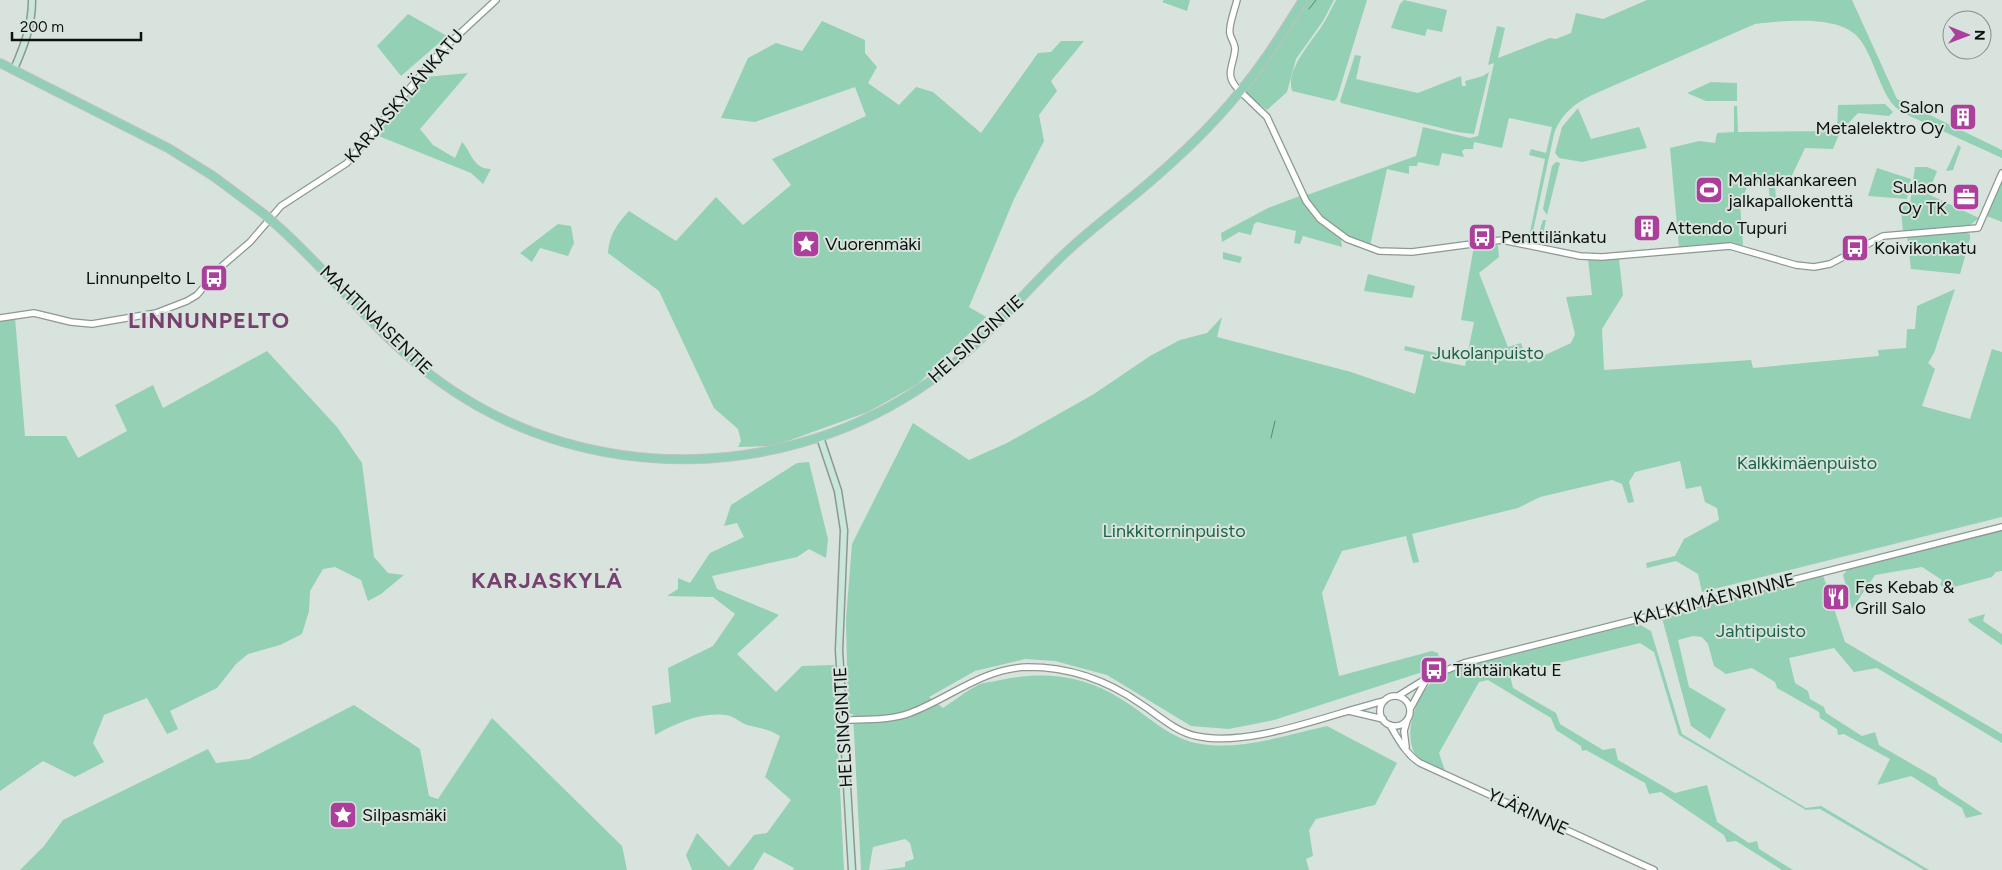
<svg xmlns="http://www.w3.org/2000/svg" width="2002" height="870" viewBox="0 0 2002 870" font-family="Figtree,sans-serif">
<rect width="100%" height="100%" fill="#d8e3dd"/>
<path fill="#94d0b4" d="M1164,0H1190L1187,11L1162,2Z
M1308,0H1334L1323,21L1296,59L1287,92L1267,110L1243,92L1268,61Z
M1336,0H1367L1337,98L1334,101L1292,91C1285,68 1314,40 1325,21C1329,14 1332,7 1336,0Z
M1404,0L1447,10L1442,32L1427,29L1425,36L1391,28L1400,4Z
M1647,0H1852L1897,99L2002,150V158L1903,113C1890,105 1885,93 1879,79C1873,65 1867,46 1856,35C1834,15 1783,21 1755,24L1592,95C1574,104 1561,114 1554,134L1532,236L1528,242L1545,159L1529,155L1531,149L1546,153L1552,127L1509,118L1502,148L1474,142L1473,149H1465L1462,151L1464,157L1442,153L1439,166L1418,162L1417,166H1409V174L1387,169L1370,246C1345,236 1319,221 1307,195L1416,156L1423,127L1470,138L1478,136L1494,63L1488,65L1497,26L1505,28L1498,58L1550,38L1556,39L1571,33L1576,13L1603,19Z
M408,14L447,36L401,76L377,46Z
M822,21L865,40V53L877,67L868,83L899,105L916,87L933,92L981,133L1038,53L1051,52L1061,41H1084L1051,81L1057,91L1039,115L1044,141L1014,199L969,307L986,317L918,384L868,412L774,446L738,447L741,441L738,429L714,408L659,291L608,253C609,235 617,224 629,211L676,241L716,197L743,225L791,185L772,159L866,116L855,87L755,122L721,118L748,58L776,43L802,51Z
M1355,55L1361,56L1356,79L1418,93L1461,76L1462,86H1466L1465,81L1483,76L1489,72L1474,134L1457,132L1341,103L1340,101Z
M468,73L420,129L433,145L455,158L462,142C472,153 473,169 491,169L483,184L471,173L376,135L425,77Z
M1711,82L1737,83V101H1706L1687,93Z
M1885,104L1893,112L1889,116L1858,113L1840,132L1833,149L1805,148L1787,186H1775L1776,199L1770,200L1768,182L1749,183L1740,203L1743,245L1708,244L1679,247L1670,148L1699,141L1715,143L1717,133L1734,132V106H1737L1738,132L1837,131L1838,105Z
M1578,108L1591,139L1639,127L1647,148L1582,162L1559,158L1555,153L1562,127Z
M1958,145L1961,147L1953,170L1946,171Z
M1556,162L1560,163L1547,215L1543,209L1552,166Z
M1915,167H1927L1937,171L1928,194L1979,218L1970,225L1903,231L1900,202L1910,203Z
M1877,168L1911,179L1907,199L1868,196Z
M2002,181V222L1987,216Z
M1300,196L1318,221L1341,239L1342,247L1303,236L1300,244L1294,243L1296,231L1257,222L1254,224L1251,235L1239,232L1222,242L1221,233L1268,208Z
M1543,220H1546L1541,245L1537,238Z
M558,224L571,226L574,243L568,256L540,248L532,262L520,253Z
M1965,232L1970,234V239L1960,274L1911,269L1907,236Z
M1494,243L1498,246L1499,257L1479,273L1508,347L1521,343L1528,363L1571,343L1575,334L1566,297L1592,295L1588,259H1619L1623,295L1602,329L1604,370L1751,360L1753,368L1879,356L1878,350L1906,348L1907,329H1915L1917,306L1955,289L1934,353L1928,363L1935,369L1922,406L1970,419L1992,349L2002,352V517L1702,592L1698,574L1676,561L1647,568L1646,563L1675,556L1684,539L1719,520L1717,508L1705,502L1701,486L1686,489L1680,461L1635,472L1629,482L1634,502L1628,503L1622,484L1612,480L1540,497L1518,508L1412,534L1419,562L1413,563L1406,536L1342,551L1322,593L1339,676L1432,651L1438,653L1441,666L1274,720L1229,729L1191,726L1107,675L1055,661L1025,659L975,671L929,697L943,708C954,701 966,691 978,685C984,682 993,682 1000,680C1043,671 1083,675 1121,699C1145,713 1167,737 1196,743C1239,752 1285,735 1327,726L1397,763L1375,805L1316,819L1309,830L1313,856L1306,859L1309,870H883L905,867V862L914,859L910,843L905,839L873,847L869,870H861L853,714H848L846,619L852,544L913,423L969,460L1007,443L1094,394L1150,356L1180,340L1207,333L1222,317L1217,337L1351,372L1415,394L1424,355L1404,350L1405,346L1441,354L1440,361L1465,366L1474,322L1461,320L1474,246Z
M1223,252L1242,257L1240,263L1223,259Z
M1368,274L1415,286L1412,298L1364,291Z
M15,318L25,436H66L78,458L127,431L115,405L153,385L163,408L267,351L337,427L362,463L374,557L388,573L404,575L381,594L368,601L361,580L335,567L323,569L310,591L309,611L302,634L280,645L248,654L236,664L217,688L170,711L178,729L167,734L147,698L104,715L93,743L104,762L75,777L43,761L0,791V322Z
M809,462L828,539L826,558L809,549L797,557L712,576L717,589L779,615L737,654L776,692L802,666L834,665L844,870H793L794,868L764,852L753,870H692L686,855L697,833L729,867L754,835L767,833L791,800L765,777L780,736C769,729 759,728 747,725C741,723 736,718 730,716C705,710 676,723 655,735L652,706L671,702L668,668L713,646L735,614L713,597L667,596L678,589V578L690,583L710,553L744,537L737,523L724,526L731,505L797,463Z
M2002,530V571L1996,572L1992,577L1954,587L1951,591L1940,585L1942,580L1922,567L1875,575L1852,609L1843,575L1848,569Z
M1823,575L1845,642L2002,734V743L1877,668L1854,672L1834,648L1789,658L1795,683L1808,691L1810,699L1824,707L1826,713L1862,736L1875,732L1879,745L1936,778L1939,785L1983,814L1966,818L1962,808L1911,776L1877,785L1890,759L1844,734L1838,735L1837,729L1820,718L1819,712L1777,688L1775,682L1752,668L1726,674L1714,666L1708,644L1702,637L1693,636L1678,640L1689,687L1726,709L1710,739L1691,726L1662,618Z
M1985,614L1983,621L2002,634V645L1969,622L1968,619Z
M1637,623L1651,631L1682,734L1806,808L1821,806L1929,870H1924L1820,809L1806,810L1679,735L1654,652L1640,643L1510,675L1513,688L1556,713L1560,724L1603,750L1615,748L1618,760L1675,793L1707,785L1717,822L1749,843L1757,841L1759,849L1793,870H1782L1736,841L1727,842L1724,835L1661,792L1649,794L1645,783L1586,750L1582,751L1581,746L1556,730L1551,718L1488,680L1479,682L1439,753L1445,771C1435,767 1420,763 1415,754C1403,734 1416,696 1432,682C1438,677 1446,674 1452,670Z
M354,705L420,749L429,796L438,799L492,718L622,846L627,870H20L44,846L63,820L208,749L216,763L249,759Z"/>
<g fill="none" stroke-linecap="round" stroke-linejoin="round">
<path stroke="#499072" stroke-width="1" d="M1309,9L1316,0
M1271,438L1275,421"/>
<g stroke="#8d9892" stroke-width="8">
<path id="tertiary" d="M1237,88C1224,74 1234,65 1235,49C1235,43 1231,39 1230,34C1228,26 1235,9 1237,0
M1243,94L1267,117L1306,201L1320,219L1347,239L1379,251L1412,252L1502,240L1580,256L1602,257L1730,246L1796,265L1814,267L1830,264L1883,236L1978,228L2002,173
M0,318L34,313L71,322L92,324L156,313L187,301L197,295L222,266L250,242L281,206L347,163L441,51L496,0
M1398,696L1427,678L1464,663L2002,527
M1380 711a15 15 0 1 1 30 0a15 15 0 1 1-30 0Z
M1410,709L1426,680
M1349,711L1383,719
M842,720C864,719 889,721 910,713C950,698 983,668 1028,667C1070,667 1107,680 1141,704C1158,715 1176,732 1196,736C1250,748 1330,714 1384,701
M1390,725C1398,739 1406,754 1420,763L1654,870
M1406,747L1404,731L1407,721"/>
</g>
<g stroke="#8d9892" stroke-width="9">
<path id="secondary" d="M14,69C24,46 32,26 32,0
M820,437L838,491L844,530L839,650L852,870"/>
</g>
<g stroke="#c0c1c1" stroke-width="10">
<path id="primary" d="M0,63L168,148L213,176L264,214
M281,229C336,279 382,341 443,384C588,487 788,483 932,380C981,345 1019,298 1062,256C1093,226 1128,202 1160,173C1192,145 1223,114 1249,80C1269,55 1286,27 1303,0"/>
</g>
<use href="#tertiary" stroke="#fff" stroke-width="5.5"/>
<use href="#secondary" stroke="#c9e6da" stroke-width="6"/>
<use href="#primary" stroke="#93ceb6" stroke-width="8"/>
<g stroke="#c0c1c1" stroke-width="10" stroke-linecap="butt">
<path id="primary-bridge" d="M264,214L281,229"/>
</g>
<use href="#primary-bridge" stroke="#93ceb6" stroke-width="8"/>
</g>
<defs>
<g id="building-square" transform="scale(1.4375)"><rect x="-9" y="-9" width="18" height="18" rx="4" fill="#ac3e9c" stroke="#d8e3dd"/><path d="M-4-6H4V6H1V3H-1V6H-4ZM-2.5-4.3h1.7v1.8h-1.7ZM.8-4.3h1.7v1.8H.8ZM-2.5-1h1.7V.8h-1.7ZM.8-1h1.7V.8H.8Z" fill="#fff"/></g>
<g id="stadium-square" transform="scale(1.4375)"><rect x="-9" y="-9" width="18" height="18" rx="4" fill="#ac3e9c" stroke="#d8e3dd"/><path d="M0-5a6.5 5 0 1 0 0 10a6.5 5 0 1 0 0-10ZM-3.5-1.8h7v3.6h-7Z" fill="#fff"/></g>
<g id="office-square" transform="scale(1.4375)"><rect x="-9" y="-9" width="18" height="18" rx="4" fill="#ac3e9c" stroke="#d8e3dd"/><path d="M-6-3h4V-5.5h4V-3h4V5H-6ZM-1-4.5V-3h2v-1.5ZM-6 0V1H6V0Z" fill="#fff"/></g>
<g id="bus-square" transform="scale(1.4375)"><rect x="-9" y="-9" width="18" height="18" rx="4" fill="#ac3e9c" stroke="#d8e3dd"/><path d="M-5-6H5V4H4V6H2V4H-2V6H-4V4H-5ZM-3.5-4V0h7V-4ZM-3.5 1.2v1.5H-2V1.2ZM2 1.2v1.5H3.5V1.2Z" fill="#fff"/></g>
<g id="sight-square" transform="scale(1.4375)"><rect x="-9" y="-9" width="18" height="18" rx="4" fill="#ac3e9c" stroke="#d8e3dd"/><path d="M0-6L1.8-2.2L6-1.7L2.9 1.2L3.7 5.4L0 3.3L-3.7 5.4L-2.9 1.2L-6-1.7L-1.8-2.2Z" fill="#fff"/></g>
<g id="restaurant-square" transform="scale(1.4375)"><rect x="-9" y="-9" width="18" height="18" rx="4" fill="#ac3e9c" stroke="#d8e3dd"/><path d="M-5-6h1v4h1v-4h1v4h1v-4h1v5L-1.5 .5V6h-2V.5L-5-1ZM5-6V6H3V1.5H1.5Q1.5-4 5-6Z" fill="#fff"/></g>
</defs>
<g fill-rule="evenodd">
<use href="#building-square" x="1963" y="117"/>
<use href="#stadium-square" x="1709" y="190"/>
<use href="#office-square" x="1966" y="197"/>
<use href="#building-square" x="1647" y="228"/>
<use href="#bus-square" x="1482" y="237"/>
<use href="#sight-square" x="806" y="244"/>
<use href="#bus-square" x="1855" y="248"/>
<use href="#bus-square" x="214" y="278"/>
<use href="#restaurant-square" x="1836" y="597"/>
<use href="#bus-square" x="1434" y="670"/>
<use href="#sight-square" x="343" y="815"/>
</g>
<g text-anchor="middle" stroke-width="4" stroke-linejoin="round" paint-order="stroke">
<g font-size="18" fill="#0d110f" stroke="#d8e3dd">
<text transform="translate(404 96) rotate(-49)" y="6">KARJASKYLÄNKATU</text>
<text transform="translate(376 320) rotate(44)" y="6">MAHTINAISENTIE</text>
<text transform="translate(976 339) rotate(-42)" y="6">HELSINGINTIE</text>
<text transform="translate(1714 599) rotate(-14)" y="6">KALKKIMÄENRINNE</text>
<text transform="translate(843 727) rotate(-93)" y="6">HELSINGINTIE</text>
<text transform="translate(1528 812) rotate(25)" y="6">YLÄRINNE</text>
</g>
<g font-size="18" fill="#0d110f" stroke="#d8e3dd" text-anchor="start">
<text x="1944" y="113" text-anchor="end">Salon<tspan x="1944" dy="21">Metalelektro Oy</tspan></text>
<text x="1728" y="186">Mahlakankareen<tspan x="1728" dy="21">jalkapallokenttä</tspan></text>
<text x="1947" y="193" text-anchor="end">Sulaon<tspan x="1947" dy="21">Oy TK</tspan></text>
<text x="1666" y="234">Attendo Tupuri</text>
<text x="1501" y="243">Penttilänkatu</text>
<text x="825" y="250">Vuorenmäki</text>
<text x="1874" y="254">Koivikonkatu</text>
<text x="195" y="284" text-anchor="end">Linnunpelto L</text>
<text x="1855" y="593">Fes Kebab &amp;<tspan x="1855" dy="21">Grill Salo</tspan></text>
<text x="1453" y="676">Tähtäinkatu E</text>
<text x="362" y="821">Silpasmäki</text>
</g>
<g font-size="18" fill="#1a654a" stroke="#d8e3dd">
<text x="1488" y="359">Jukolanpuisto</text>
<text x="1807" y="469">Kalkkimäenpuisto</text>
<text x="1174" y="537">Linkkitorninpuisto</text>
<text x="1761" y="637">Jahtipuisto</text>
</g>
<g font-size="22" font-weight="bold" letter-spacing="1" fill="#78406e" stroke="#d8e3dd">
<text x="209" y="328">LINNUNPELTO</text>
<text x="547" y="588">KARJASKYLÄ</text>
</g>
</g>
<g transform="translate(1967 35) rotate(91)"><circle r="24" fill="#d8e3dd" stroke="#878f8b"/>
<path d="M0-4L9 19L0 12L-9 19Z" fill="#ac3e9c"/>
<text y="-8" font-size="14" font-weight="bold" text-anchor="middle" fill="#0d110f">N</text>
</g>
<path d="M12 32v8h129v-8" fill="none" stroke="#0d110f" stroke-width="2.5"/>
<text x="20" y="32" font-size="15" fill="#0d110f" stroke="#d8e3dd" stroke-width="4" paint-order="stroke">200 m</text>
</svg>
